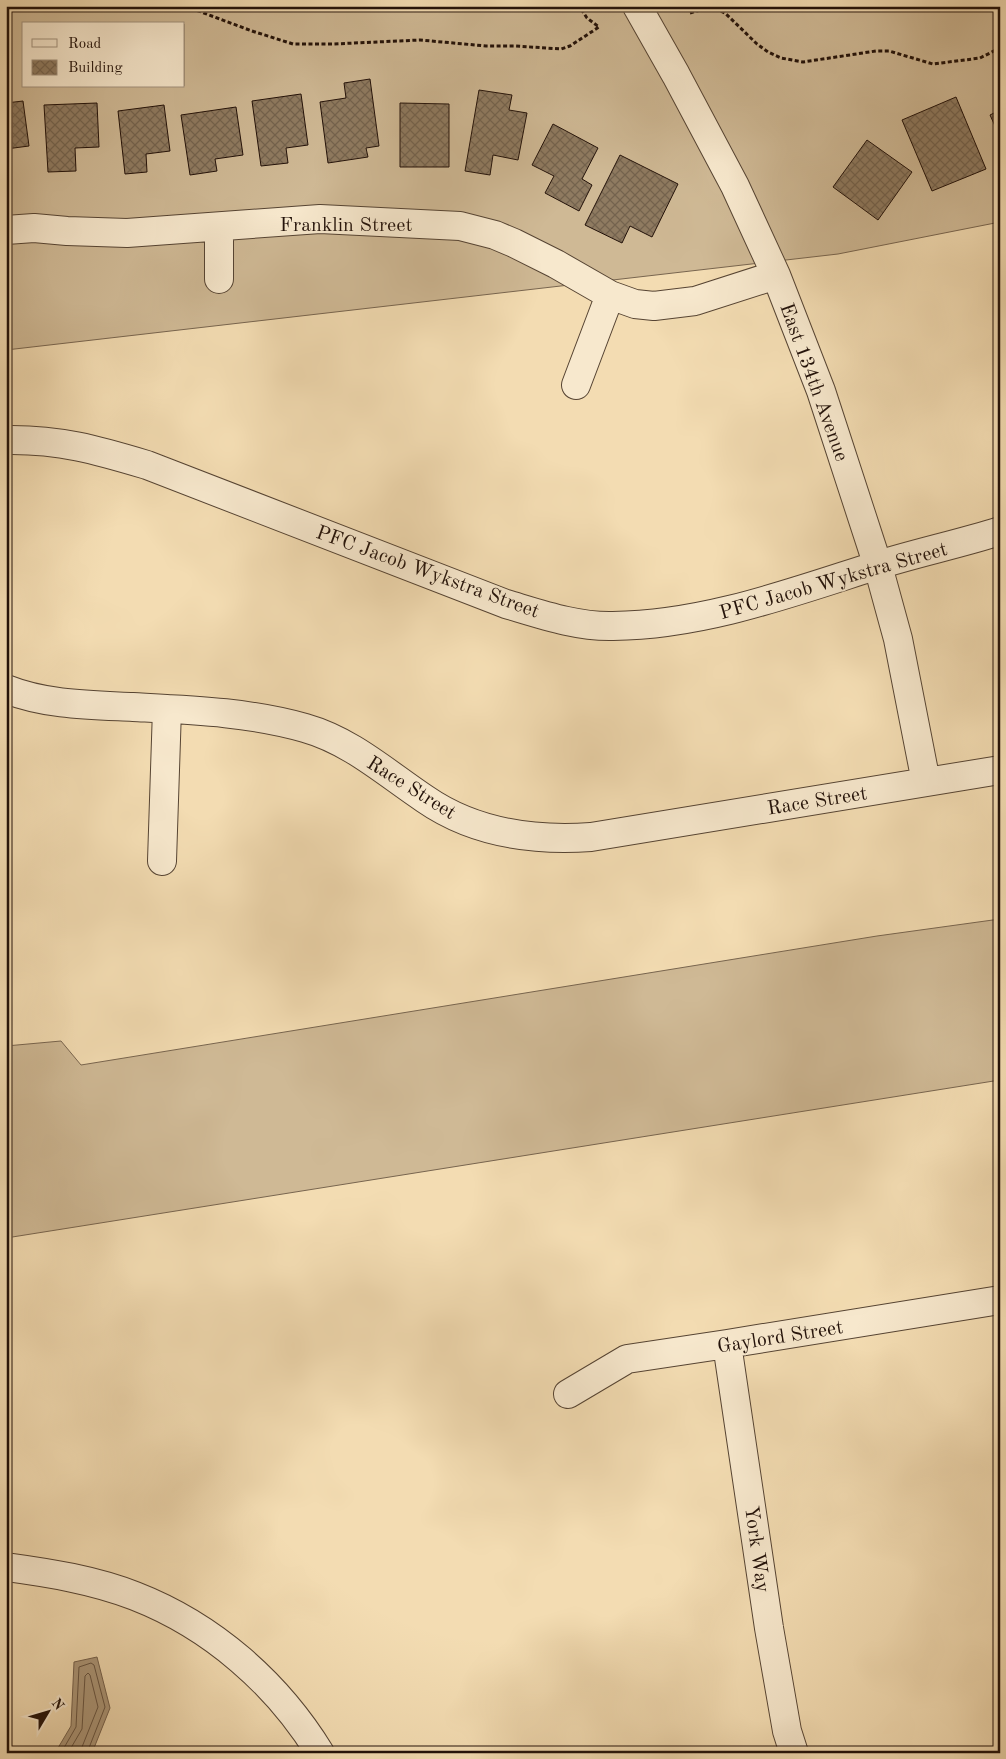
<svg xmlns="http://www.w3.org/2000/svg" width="1006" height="1759" viewBox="0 0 1006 1759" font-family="'Old Standard TT',serif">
<defs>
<pattern id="building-cross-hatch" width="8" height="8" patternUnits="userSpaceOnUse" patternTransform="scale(1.25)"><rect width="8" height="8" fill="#8f7b61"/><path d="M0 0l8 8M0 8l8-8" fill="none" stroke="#74634e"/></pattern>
</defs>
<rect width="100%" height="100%" fill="#f3dcb2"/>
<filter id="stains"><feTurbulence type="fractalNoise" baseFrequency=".004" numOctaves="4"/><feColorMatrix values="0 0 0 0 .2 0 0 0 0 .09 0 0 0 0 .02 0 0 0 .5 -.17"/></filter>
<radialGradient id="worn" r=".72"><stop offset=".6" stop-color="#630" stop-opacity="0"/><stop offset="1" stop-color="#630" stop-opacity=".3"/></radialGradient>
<path fill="#cfb995" stroke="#78654f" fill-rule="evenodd" d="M6,6H1000V222L838,254L6,350ZM24,24H184V86H24Z
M1000,919V1080L6,1238V1046L61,1041L81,1065L877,936Z"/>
<path fill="#ac9779" stroke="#75614c" d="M97,1657L110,1708L92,1753H55L71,1726L74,1662Z"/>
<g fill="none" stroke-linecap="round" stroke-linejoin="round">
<path stroke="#675441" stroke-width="1" d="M61,1753L76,1727L79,1667L91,1663L94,1665L105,1707L87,1753
M68,1753L82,1729L85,1676L88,1673L90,1675L98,1707L82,1747L81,1753"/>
</g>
<path fill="url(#building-cross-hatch)" stroke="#221109" d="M370,79L379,146L366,148L368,157L328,163L320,102L346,98L344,83Z
M479,90L512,95L509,110L527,113L518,160L493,155L490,175L465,171Z
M301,94L308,145L286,148L288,163L261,166L252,101Z
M956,97L986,169L932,191L902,120Z
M23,101L29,146L6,149L9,169H6V103Z
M97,103L99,147L75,148L76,171L48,172L44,105Z
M400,103L449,104V167H400Z
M164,105L170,151L146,154L147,172L125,174L118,111Z
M236,107L243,155L215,159L217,171L190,175L181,115Z
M1000,110V137L990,115Z
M553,124L598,148L582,179L592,185L579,211L545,193L554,176L532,165Z
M867,140L912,172L878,220L833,187Z
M620,155L678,184L652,237L630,226L622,243L585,225Z"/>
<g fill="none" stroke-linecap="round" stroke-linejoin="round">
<g stroke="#564433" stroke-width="30">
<path id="minor" d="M637,6L676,75L735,186L776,275L821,391L878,566L898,639L926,782
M219,227V279
M6,230L34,228L67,231L127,233L320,219L460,226L495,235L514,243L556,264L610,295L635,304L654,306L695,301L776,275
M576,385L610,295
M6,689C46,705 90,705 133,707C190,710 249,712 305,728C351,741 386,773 425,799C474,833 533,841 591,837L1000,770
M162,861L167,709
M727,1344L769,1628L787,1731L794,1753
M568,1394L627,1359L727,1344L1000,1300
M6,1567C50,1573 94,1580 135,1596C212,1626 277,1683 320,1753"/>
</g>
<g stroke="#564433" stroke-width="30">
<path id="tertiary" d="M6,440C59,439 97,450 147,465L506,604C540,614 577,627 613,626C704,625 790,593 875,566C916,553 959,544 1000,531"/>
</g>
<path stroke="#221109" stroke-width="3" stroke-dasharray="4 2.5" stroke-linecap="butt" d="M185,6L252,31L293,44H333L420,40L486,46H516L561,49L570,46L599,27L587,18L579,6
M690,13L711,7L725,13L757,44L768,52L781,58L803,62L876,51H889L933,64L980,58L1000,48"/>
<use href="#minor" stroke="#f7e8cd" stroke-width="28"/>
<use href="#tertiary" stroke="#f7e8cd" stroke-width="28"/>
</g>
<g text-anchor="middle" stroke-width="4" stroke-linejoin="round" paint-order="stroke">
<g font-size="20" fill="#221109" stroke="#f7e8cd">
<text x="346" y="231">Franklin Street</text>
<text transform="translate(815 382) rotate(70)" y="7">East 134th Avenue</text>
<text transform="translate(428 571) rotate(20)" y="7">PFC Jacob Wykstra Street</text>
<text transform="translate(833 580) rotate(-16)" y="7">PFC Jacob Wykstra Street</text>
<text transform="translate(412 787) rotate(32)" y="7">Race Street</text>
<text transform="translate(817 800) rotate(-9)" y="7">Race Street</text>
<text transform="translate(780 1336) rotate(-9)" y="7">Gaylord Street</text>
<text transform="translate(758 1549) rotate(82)" y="7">York Way</text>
</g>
</g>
<rect width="1006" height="1759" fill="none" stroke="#f3dcb2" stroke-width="25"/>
<rect x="8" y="8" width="991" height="1744" fill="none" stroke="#221109" stroke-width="2.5"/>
<rect x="12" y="12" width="981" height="1734" fill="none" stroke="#221109"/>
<rect x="22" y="22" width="162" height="65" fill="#f7e8cd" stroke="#a2927f"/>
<rect x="32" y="39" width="25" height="8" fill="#f7e8cd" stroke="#a2927f"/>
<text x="68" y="48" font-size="15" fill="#221109">Road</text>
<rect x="32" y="60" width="25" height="15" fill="url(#building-cross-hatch)" stroke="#a2927f"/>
<text x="68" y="72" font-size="15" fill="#221109">Building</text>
<g transform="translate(48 1712) rotate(52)" stroke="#f7e8cd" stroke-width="4" paint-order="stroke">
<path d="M0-4L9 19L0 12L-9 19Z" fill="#221109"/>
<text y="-8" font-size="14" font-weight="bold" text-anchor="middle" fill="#221109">N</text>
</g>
<rect width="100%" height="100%" filter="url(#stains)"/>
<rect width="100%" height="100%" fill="url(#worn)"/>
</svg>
